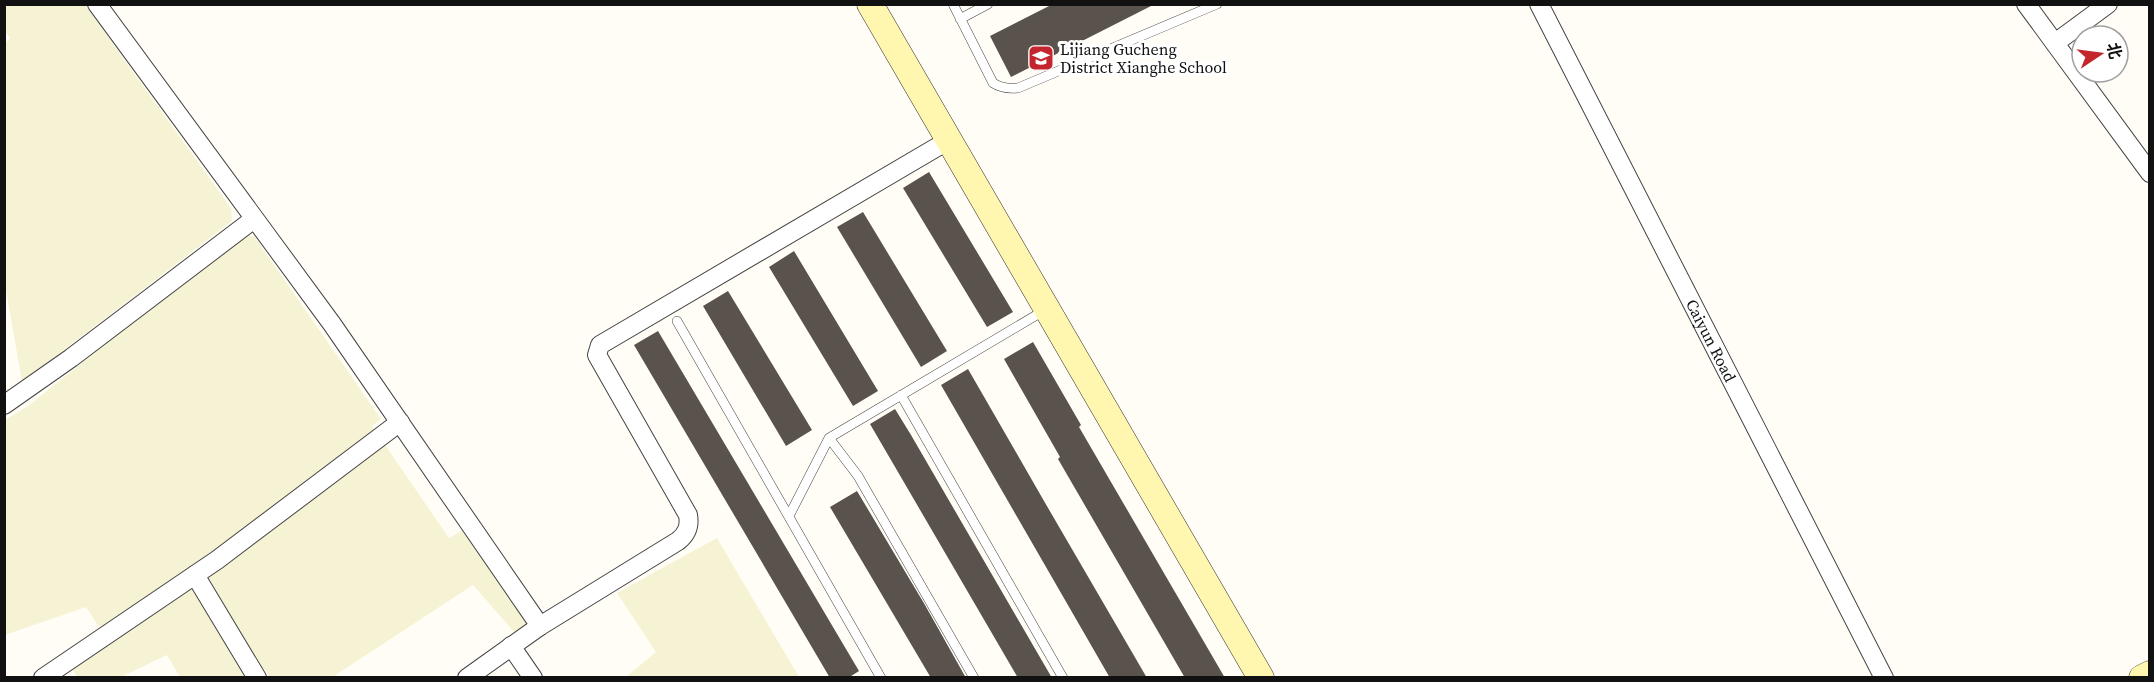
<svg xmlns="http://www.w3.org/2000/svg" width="2154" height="682" viewBox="0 0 2154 682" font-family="'Source Serif 4','Noto Sans SC',serif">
<rect width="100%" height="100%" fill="#fffdf5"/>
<path fill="#f6f3d4" d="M4,5H85L231,208L232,221L22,382L5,284L4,45L10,38L5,31Z
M254,236L381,419L372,426L449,538L463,530L528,623L515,633L473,585L331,678L270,677L265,670L252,677H180L167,655L121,677H77L71,666L108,641L86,607L5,635V420L28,406L240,237Z
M717,538L799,677H626L656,652L617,593Z"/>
<path fill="#5a524d" d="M1053,4H1155L1011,77L990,36Z
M929,172L1013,312L987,327L903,188Z
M863,212L947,351L921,367L837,227Z
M794,251L878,391L853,406L769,267Z
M728,291L812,430L786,446L703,306Z
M658,331L859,671L848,678H830L634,345Z
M1033,342L1081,425L1079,427L1225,678H1185L1058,459L1060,457L1004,359Z
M968,369L1044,501L1147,678H1110L941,385Z
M895,409L911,435L1052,678H1018L870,424Z
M857,491L925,605L966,678H931L830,507Z"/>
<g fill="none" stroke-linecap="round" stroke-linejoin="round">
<g stroke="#444" stroke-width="10">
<path id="lane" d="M953,4L993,83C1001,88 1008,89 1018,88L1217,4
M960,19L988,4
M677,321L881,678
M901,395L1063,678
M829,438L858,476L974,678
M789,516L829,438L1045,310"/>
</g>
<g stroke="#444" stroke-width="20">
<g id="street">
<path d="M97,4L332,324L540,626"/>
<path id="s1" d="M1539,4L1884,678"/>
<path d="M2026,4L2150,173"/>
<path d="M2055,43L2108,4"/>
<path d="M4,405L71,358L254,219"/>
<path d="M195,575L257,678"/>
<path d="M511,646L533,678"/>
<path d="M43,678L217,560L400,422"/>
<path d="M467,678L540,626L678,541C687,534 690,526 688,515L597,355L600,345L949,140"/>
</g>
</g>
<g stroke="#333" stroke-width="27">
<path id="secondary" d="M870,4L1261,678
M2142,678L2150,674"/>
</g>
<use href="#lane" stroke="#fff" stroke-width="9"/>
<use href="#street" stroke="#fff" stroke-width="18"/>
<use href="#secondary" stroke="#fff6b0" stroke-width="26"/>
</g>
<defs>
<g id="school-square" transform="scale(1.35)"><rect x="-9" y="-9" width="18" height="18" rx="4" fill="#c4262e" stroke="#fff"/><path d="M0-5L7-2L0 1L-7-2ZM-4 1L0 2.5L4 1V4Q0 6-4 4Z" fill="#fff"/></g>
</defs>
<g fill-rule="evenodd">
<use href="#school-square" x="1041" y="58"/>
</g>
<g text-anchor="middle" stroke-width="6" stroke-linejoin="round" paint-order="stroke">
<g font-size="16" fill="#111" stroke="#fff" text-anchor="start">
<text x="1060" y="55">Lijiang Gucheng<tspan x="1060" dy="18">District Xianghe School</tspan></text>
</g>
<g font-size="16" fill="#111" stroke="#fff">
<text dy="6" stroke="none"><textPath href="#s1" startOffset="378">Caiyun Road</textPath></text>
</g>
</g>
<rect width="2154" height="682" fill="none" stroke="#111111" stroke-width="12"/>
<g transform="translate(2100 54) rotate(77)"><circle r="28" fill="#ffffff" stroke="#a0a0a0" stroke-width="1.5"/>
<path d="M0-4.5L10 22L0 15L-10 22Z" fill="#c4262e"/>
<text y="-9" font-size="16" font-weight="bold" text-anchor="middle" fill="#111111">北</text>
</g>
</svg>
